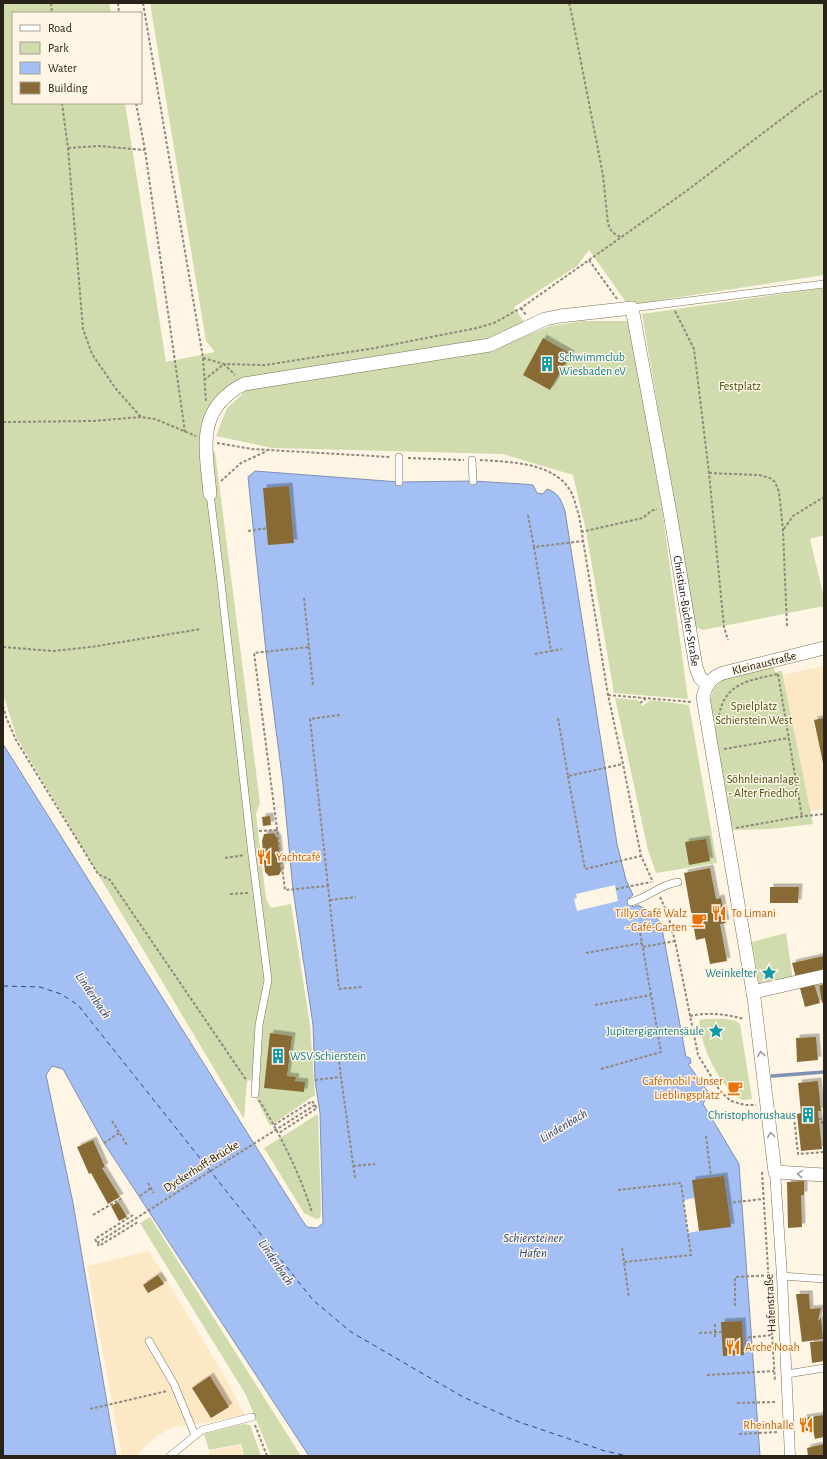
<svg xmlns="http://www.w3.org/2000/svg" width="827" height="1459" viewBox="0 0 827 1459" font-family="'Alegreya Sans',sans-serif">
<defs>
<filter id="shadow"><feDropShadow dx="3.5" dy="-3.5" stdDeviation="0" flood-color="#0004"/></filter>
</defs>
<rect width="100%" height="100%" fill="#fff5e5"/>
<path fill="#fde8c6" d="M824,666V809L810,811L783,675Z
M149,1251L221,1370L245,1415L206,1423L173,1427L155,1437L140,1452L139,1456H122L87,1266Z
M240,1445L243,1456H208L210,1451Z"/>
<path fill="#d0dcad" d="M3,3H109L111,13H13V103H125L166,362L215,352L206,341L150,3H824V275L628,305L589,250L577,266L514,307L524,322L484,341L227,390L204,441L215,452L260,803L256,814L266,899L271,908L291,904L310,1025L315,1095L270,1126L257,1100L258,1082L247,1080L244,1119L17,738L3,694Z
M824,288V535L810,539L823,594H824V606L703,630L695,627L642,314Z
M583,321H630L662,509L688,699L614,693L586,531L573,475L502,454L272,448L216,436L227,408L247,390L485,351L501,346L550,326Z
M773,665L775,672L782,671L813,824L770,829L729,830L710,700L714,688L723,679Z
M615,698L638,700L642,706L651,700L689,705L717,863L656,873L648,850Z
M786,933L793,979L760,988L752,942Z
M705,1019C715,1019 733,1017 740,1024L752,1099C749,1099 746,1100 743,1100C728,1095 711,1065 706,1050C702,1041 701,1030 699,1020Z
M318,1114L321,1211L320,1218L316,1219L304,1213L264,1148Z
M150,1217L301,1456H271L246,1395L140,1223Z
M243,1424L250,1425L261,1456H244L241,1444L209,1450L204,1434Z"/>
<path fill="#a4bff3" stroke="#7f90b1" d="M255,471L399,482L473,481L522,484L533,485L537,493L543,494L547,489C559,493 561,500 565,511L617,844L626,880L633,895L629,898L633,907L638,905C648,910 654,915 661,923L686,1057L690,1058L691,1063L688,1064L709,1093L703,1104L739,1164L760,1456H309L104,1143L63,1069L52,1066L46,1075L73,1203L116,1456H3V744L302,1220L307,1227L317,1228L323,1223L320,1113L315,1080L313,1025L293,890L283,784L266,652L248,477Z"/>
<path fill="#fff5e5" d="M615,885L618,901L577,911L574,899L577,898L576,894Z
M695,1198L699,1231L688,1233L683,1200Z"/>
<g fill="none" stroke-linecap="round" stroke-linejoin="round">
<path stroke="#7f90b1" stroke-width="3.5" d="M772,1076L824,1072"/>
<path stroke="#284684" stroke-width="1" stroke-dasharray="5 4" stroke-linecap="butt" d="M3,986L40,987L61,994L78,1005L313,1300L351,1332L463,1397L519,1422L605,1451L628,1456"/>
</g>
<path fill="#886b36" filter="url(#shadow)" d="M543,338L571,354L550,390L523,375Z
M289,486L294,543L268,545L263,488Z
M824,718V763H823L814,720Z
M270,816L271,825L263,826L262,817Z
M274,833L278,839L281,871L279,875L269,876L265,872L262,841L264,834Z
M706,839L710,861L689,865L685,842Z
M710,868L716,899L721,898L726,923L720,924L727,961L710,964L705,938L696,940L684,873Z
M770,887H799L798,903H770Z
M824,956V972L796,978L792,963Z
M814,983L820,1003L805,1007L800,988Z
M824,984V1002L822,1003L819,985Z
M270,1033L292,1036L287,1076L296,1077L295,1081L305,1082L304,1092L264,1088Z
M816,1037L818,1060L797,1062L796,1038Z
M818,1081L821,1111H818L822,1149L801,1151L797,1114L801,1113L798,1083Z
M93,1140L105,1167L102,1168L120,1197L108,1204L91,1173L89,1174L77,1147Z
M724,1176L731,1227L699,1231L692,1180Z
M804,1181V1195H801L802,1227L788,1228L787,1182Z
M118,1202L127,1217L119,1221L111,1206Z
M158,1275L164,1284L148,1293L143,1285Z
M796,1294H809L810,1309L821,1308L818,1321L821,1318L823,1339L802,1342Z
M742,1321L744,1355L723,1356L721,1322Z
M824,1341V1361L812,1363L810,1342Z
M210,1376L229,1407L211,1418L192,1388Z
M824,1415V1437L815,1439L813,1430L805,1431V1429H802L801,1423H804L803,1418Z
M824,1444V1456H808L807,1448Z"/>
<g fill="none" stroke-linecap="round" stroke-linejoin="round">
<g stroke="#7d6f57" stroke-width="8">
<path id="service" d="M632,308L824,284
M399,457V482
M472,460L473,481
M210,494L220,574L252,855L268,980L259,1025L255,1094
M631,902C649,897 659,885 678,882
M782,1276L824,1279
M149,1341L174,1384L195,1435
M787,1374L824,1368
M170,1456L202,1430L252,1417"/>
</g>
<g stroke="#7d6f57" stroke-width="11">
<path id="pedestrian" d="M775,1172L782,1276L790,1456"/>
</g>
<g stroke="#7d6f57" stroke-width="14">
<g id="minor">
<path id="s1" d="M210,494C206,448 195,409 244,384L490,345L545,319L560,316L632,308L669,507L696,667L700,678L707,684"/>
<path d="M824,648L723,673C712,677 706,684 703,697L754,998L775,1172L824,1175"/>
<path d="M753,992L824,976"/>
</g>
</g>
<path stroke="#90887b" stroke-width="2" stroke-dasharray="3 2" stroke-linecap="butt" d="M51,3L52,13
M118,3L119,13
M143,3L203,358L206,402
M569,3L571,11L603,175L608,224L612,232L622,238
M62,103L68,148L83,329L92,354L116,389L141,417
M136,103L145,150L185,432
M68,148L99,146L145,150
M589,260L685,192L804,102L824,89
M521,308L526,315
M675,311L694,349L709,473L724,627L728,640
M203,358L224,364L265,365L375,348L477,328L494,323L521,308L589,260L617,299
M204,380L224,364L235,375
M3,422L93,421L141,417L155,419L196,436
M217,443L252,449L390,457
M408,458L464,460
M480,460C510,462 557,462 572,494C575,500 576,508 579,515L608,695L623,764L641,856L653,882
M709,473L759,475L770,478L775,482L779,492L783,530L787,627
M221,481L241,463L267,451
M528,515L534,547L583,541
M784,529L793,516L824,497
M248,531L267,528
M581,532L643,518L651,511L657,509
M534,547L551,651L562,649
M304,598L309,647L254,653L285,890L328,886L339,989L362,987
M3,647L53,651L91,647L201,629
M309,647L313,686
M535,654L551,651
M778,674L802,817
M608,695L692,702
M640,703L646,699
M3,706L6,717L16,740L98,874L110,880L247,1081
M719,716C724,683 750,680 778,674
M558,718L568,776L623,764
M724,749L789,738
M568,776L585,869L641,856
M736,828L797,817L824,814
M259,831L278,830
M225,858L244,855
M328,886L310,719L340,715
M616,889L651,882
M230,894L248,893
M660,897L668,915L675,941L698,1055L720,1091L731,1101L745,1105H756
M330,900L356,897
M643,947L675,941
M586,953L642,943
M595,1005L651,995
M690,1016C708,1012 726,1014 744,1019
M338,1052L341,1077
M601,1069L661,1052L639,926
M315,1080L341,1077L355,1178
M259,1100C281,1136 299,1172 312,1212
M794,1117L798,1154L824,1152
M781,1118L798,1117
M819,1119H822V1123L824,1124
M112,1121L127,1145
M274,1125L312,1101L317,1108L279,1133
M706,1136L711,1177
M104,1143L119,1133
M353,1166L375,1164
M762,1172L775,1381
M148,1183L154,1193
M618,1190L681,1183L691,1255L624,1262
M140,1196L151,1188
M728,1203L763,1199
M93,1215L122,1198
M133,1215L95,1239L99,1246L138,1222
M622,1248L629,1298
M735,1306V1277L773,1275
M715,1324V1339
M699,1333L722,1332
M743,1338L772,1335
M707,1375L774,1371
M737,1403L776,1402
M90,1409L167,1391
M255,1425L267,1456
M739,1434L778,1432"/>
<use href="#service" stroke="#fff" stroke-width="7"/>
<use href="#pedestrian" stroke="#fff" stroke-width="10"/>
<use href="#minor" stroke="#fff" stroke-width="13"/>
<path stroke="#90887b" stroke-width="2" stroke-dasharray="3 2" stroke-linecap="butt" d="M97,1243L315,1105"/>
</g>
<defs><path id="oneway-chevron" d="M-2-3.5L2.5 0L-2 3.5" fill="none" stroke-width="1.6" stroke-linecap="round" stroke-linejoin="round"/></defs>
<g stroke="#9e9c97">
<use href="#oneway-chevron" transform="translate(761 1054) rotate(-97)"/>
<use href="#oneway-chevron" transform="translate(771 1135) rotate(-97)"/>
<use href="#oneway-chevron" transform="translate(800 1174) rotate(-176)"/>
</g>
<defs>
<g id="building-bare" transform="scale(1.2)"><path d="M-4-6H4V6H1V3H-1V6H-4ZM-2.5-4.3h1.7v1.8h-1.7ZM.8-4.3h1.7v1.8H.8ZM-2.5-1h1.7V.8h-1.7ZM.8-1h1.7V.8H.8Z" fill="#0f9aa8" stroke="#fff5e5" stroke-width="2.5" paint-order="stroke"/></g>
<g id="restaurant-bare" transform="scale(1.2)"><path d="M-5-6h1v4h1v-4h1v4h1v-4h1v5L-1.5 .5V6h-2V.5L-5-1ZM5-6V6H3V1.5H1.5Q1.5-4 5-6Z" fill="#e8710a" stroke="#fff5e5" stroke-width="2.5" paint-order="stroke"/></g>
<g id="cafe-bare" transform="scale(1.2)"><path d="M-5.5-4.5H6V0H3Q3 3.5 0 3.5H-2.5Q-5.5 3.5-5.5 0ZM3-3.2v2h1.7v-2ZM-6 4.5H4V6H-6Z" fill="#e8710a" stroke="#fff5e5" stroke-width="2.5" paint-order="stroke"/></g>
<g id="sight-bare" transform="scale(1.2)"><path d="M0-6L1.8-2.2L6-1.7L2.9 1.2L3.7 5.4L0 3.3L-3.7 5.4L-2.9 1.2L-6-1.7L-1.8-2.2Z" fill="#0f9aa8" stroke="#fff5e5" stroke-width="2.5" paint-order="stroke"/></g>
</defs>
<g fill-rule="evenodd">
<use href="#building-bare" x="547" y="364"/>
<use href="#restaurant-bare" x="264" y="857"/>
<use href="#restaurant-bare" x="719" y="913"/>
<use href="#cafe-bare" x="699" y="920"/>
<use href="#sight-bare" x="769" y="973"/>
<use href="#sight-bare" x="716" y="1031"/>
<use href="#building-bare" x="278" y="1056"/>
<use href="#cafe-bare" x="735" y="1088"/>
<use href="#building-bare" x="808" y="1115"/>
<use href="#restaurant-bare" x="733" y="1347"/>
<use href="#restaurant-bare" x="806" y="1425"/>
</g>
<g text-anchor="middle" stroke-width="3" stroke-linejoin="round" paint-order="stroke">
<g font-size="12" fill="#0d838f" stroke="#fff5e5" text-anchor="end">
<text x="559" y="361" text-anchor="start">Schwimmclub<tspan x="559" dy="14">Wiesbaden eV</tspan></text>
<text x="757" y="977">Weinkelter</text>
<text x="704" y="1035">Jupitergigantensäule</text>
<text x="290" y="1060" text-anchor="start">WSV Schierstein</text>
<text x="796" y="1119">Christophorushaus</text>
</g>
<g font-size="12" fill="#44500f" stroke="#fff5e5">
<text x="740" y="390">Festplatz</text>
<text x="754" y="710">Spielplatz<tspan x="754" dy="14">Schierstein West</tspan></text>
<text x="763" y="783">Söhnleinanlage<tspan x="763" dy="14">- Alter Friedhof</tspan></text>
</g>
<g font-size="12" fill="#282218" stroke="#fff5e5">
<text dy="4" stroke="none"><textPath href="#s1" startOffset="831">Christian-Bücher-Straße</textPath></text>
<text transform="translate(764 663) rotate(-14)" y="4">Kleinaustraße</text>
<text transform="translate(201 1166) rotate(-32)" y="4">Dyckerhoff-Brücke</text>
<text transform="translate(770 1303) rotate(-93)" y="4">Hafenstraße</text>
</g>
<g font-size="12" fill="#c56008" stroke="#fff5e5" text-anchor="start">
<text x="276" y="861">Yachtcafé</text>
<text x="687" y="917" text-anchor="end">Tillys Café Walz<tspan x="687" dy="14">- Café-Garten</tspan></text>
<text x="731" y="917">To Limani</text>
<text x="723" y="1085" text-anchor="end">Cafémobil "Unser<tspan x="723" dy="14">Lieblingsplatz"</tspan></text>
<text x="745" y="1351">Arche Noah</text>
<text x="794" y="1429" text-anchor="end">Rheinhalle</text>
</g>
<g font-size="13" font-style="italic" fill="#284684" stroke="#fff5e5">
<text transform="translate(94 995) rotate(56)" y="5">Lindenbach</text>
<text transform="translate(563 1125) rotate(-31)" y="5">Lindenbach</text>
<text x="533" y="1242">Schiersteiner<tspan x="533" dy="15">Hafen</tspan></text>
<text transform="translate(277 1262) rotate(56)" y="5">Lindenbach</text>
</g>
</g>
<rect width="827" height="1459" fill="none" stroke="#282218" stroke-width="8"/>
<rect x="12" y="12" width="130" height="92" fill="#fff5e5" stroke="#a9a193"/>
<rect x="20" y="25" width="20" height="6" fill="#ffffff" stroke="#a9a193"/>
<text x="48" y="32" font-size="12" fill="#282218">Road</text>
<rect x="20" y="42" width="20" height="12" fill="#d0dcad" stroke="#a9a193"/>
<text x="48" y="52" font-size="12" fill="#282218">Park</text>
<rect x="20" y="62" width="20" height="12" fill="#a4bff3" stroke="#a9a193"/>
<text x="48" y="72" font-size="12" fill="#282218">Water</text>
<rect x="20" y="82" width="20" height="12" fill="#886b36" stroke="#a9a193"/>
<text x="48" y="92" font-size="12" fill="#282218">Building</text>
</svg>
